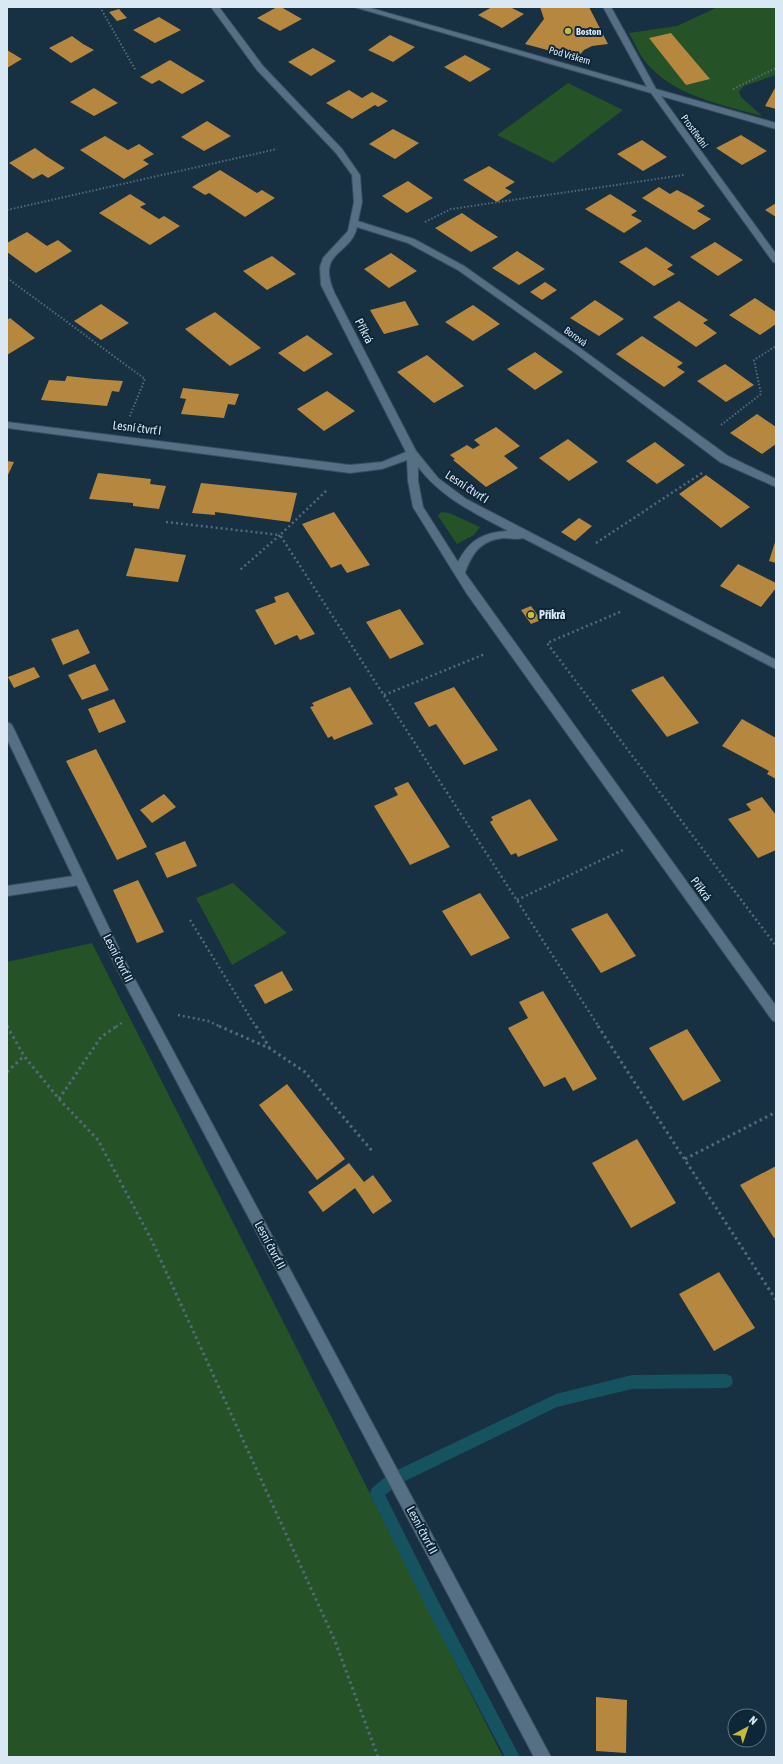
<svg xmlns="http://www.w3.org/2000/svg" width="783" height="1764" viewBox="0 0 783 1764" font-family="'Asap Condensed',sans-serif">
<rect width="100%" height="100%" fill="#173042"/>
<path fill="#265228" d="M718,7H776V75L744,86L739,92L741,97L762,116C720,104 672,96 644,60C638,52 634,41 629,33L677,26Z
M568,83L623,110L553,163L497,135Z
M441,512L449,513L480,527L474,535L457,544L438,516Z
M233,883L287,933L232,965L196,898Z
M92,943L503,1757H7V962Z"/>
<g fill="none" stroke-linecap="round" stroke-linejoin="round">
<path fill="#165360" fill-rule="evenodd" d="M726,1374L731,1376L733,1381L731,1386L726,1388L632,1389L557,1407L399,1484L385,1495L437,1599L520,1757H505L427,1609L372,1498L370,1493L372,1488L389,1474L556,1394L632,1375Z"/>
</g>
<path fill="#b6873f" d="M277,7H281L302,19L280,31L257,18Z
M492,7H510L524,14L502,28L478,15Z
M540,7H589L608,44L592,46L584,50L577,58L525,44L544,19Z
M119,9L127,18L117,21L109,12Z
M159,17L181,30L155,43L133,30Z
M671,33L693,59L710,79L686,85L649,38Z
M390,35L415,47L393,62L368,50Z
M72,36L83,44L94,50L71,63L49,48Z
M313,48L336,61L311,76L288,62Z
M7,50L22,59L7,68Z
M465,55L491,69L470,82L444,67Z
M170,60L193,74L205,81L182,94L159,80L152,84L140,77Z
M94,88L118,103L94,116L70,102Z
M775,88L776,89V109L765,106Z
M349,90L362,98L372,92L388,101L378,107L375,105L352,119L326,103Z
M207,121L231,136L204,151L181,137Z
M393,129L419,143L395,159L369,144Z
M741,135L767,151L742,165L716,148Z
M105,136L128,150L139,144L154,154L143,160L149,164L124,179L80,150Z
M642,140L667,157L643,171L617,154Z
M35,148L46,156L65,168L48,178L42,174L33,179L9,163Z
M489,166L515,182L505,188L512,192L497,202L463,180Z
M220,170L257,193L262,190L275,198L245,217L209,193L205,195L192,187Z
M408,181L433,198L407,213L382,196Z
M659,187L670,194L677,190L692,198L705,206L697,211L711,219L694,230L642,198Z
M130,194L146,204L140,207L159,219L164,216L180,226L150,245L99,213Z
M610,194L637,211L631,215L642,221L624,233L585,209Z
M776,203V217L765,210Z
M462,213L475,222L498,237L471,252L435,228Z
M27,232L47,246L58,240L72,251L36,273L7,252V243Z
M715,242L743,260L718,276L690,257Z
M646,247L673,265L667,269L675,274L654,286L619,262Z
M517,251L545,269L519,285L492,268Z
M391,253L417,271L389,288L364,269Z
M272,256L296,274L267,290L243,271Z
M545,282L557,290L542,300L530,292Z
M755,298L776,312V324L760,335L729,315Z
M595,300L624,319L599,336L570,318Z
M405,301L419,325L384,334L370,310Z
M679,301L708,320L703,323L717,333L696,347L653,317Z
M101,304L129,323L101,340L74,321Z
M473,305L500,324L473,341L445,322Z
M215,312L261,348L230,366L185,329Z
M10,318L35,338L7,355V320Z
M307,335L333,354L304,372L278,353Z
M642,336L683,363L677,367L685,372L664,387L616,354Z
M535,352L563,372L535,390L507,369Z
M427,355L464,386L434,403L397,372Z
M725,364L754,385L726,402L697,381Z
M67,376L95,379L123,381L119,392L112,391L107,406L41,400L49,380L65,381Z
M183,388L210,391L239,394L235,405L228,404L224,418L181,414L186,399L180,398Z
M327,391L355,411L324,431L297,409Z
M757,414L776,427V444L762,454L730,433Z
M496,427L520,446L504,456L518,468L486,487L453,460L455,459L450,455L467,445L473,449L480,445L474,440Z
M568,439L598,462L569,481L539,458Z
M655,442L685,465L657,484L626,461Z
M7,461L14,462L7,477Z
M98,473L151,479L150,484L166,486L159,509L133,506V503L89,499Z
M706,475L750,507L721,528L679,494Z
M201,483L297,493L290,522L215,512V515L192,513Z
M334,512L353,540L370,565L347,573L341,564L331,568L302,524Z
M579,518L592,526L575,541L561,532Z
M776,539V563L769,561Z
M135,548L186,555L178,582L126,576Z
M738,564L776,583V588L761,607L720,586Z
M288,592L315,634L300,640L297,635L275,645L255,610L276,602L274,597Z
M531,606L541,620L531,624L521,610Z
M400,609L424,644L390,659L366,622Z
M78,629L90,653L63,665L51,639Z
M95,664L109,690L82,700L68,675Z
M34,667L40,677L14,688L8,677Z
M663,676L699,723L667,737L631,690Z
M350,687L373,724L334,740L332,736L328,738L310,707L314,706L312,703Z
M454,687L498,750L464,765L436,724L429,727L414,703Z
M114,699L126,722L99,733L88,709Z
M742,719L776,738V779L767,774L769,771L722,746Z
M96,749L147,847L117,860L66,761Z
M408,782L450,847L410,865L374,806L398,795L394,788Z
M164,794L176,807L152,823L140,810Z
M762,797L776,815V850L758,858L728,819L751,810L746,804Z
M530,799L558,840L518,857L516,853L511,855L490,822L493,820L491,817Z
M185,841L197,866L167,878L155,853Z
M138,880L164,932L137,943L113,890Z
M480,893L510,938L471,956L442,911Z
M607,913L636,956L601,973L571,929Z
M282,971L293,990L265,1004L254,985Z
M543,991L597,1079L573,1091L565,1077L544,1087L508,1028L528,1018L519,1002Z
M687,1029L721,1081L683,1101L649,1048Z
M287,1084L345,1159L317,1180L259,1105Z
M637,1139L676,1203L631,1228L592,1163Z
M349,1163L364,1182L373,1175L392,1201L373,1214L355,1188L323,1212L308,1192Z
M776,1166V1237L774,1238L740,1185Z
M719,1272L755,1328L714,1351L679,1294Z
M596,1697L627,1700L626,1753L596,1751Z"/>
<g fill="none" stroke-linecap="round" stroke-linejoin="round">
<g stroke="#394d5d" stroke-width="2">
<path id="service" d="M80,875L84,876L86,880L84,884L80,885L7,896V886Z"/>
</g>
<g stroke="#394d5d" stroke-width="2">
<path id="minor" d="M211,7H219L263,66L342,149L360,175L362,202L358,221L414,239L464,266L580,348L728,456L776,479V487L720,462L574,352L458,270L408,243L357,227C351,256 315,250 335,294L416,451L438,478L466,499L776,660V669L523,538C517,540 510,538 504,538C481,540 472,553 465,573L776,1006V1022L772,1020L467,594L413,507L408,481L407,460L382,469L350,473L7,428V422L350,465L382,462L406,452L321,285L320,267L323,258L348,231L354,202L352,175L336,153L257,70ZM418,467C443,499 473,512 508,531C484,532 469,540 458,562L423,507L418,481Z
M354,7H367L647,87L603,7H611L656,89L776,123V129L661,96L776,254V263L773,262L651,93Z
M7,722L11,724L13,727L123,957L551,1757H534L115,965L7,739Z"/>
</g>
<path stroke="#546a7a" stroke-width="2" stroke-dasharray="1.5 2" stroke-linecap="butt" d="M100,7L136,71
M733,89L776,68
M7,210L277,149
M425,222L451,209L684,175
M7,278L145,379L129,418
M721,425L761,394L754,360L776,346"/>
<path stroke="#546a7a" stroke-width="2.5" stroke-dasharray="2 3" stroke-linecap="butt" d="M326,491L280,535L599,1027
M166,522L280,535L240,570
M596,543L702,473
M620,612L547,643L776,946
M384,695L485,654
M517,900L625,849
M190,920L256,1027
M178,1015L208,1021L221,1027
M7,1025L8,1027
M116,1027L123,1022"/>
<path stroke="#546a7a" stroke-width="3" stroke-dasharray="2.5 3.5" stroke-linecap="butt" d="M7,1026L24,1056L59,1099L98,1140L151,1239L335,1641L378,1757
M219,1026L269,1048L305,1072L373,1152
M256,1026L269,1047
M598,1026L776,1300
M7,1072L24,1056
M59,1099L101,1037L117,1026
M685,1159L776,1112"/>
<use href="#service" fill="#556f84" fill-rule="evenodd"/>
<use href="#minor" fill="#556f84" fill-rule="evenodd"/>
</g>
<g fill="#c7bb3b" stroke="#0d2638" stroke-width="1.5">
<circle cx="568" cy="31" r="4"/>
<circle cx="531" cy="615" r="4"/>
</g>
<g text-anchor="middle" stroke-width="4" stroke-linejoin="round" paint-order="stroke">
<g font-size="10" font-weight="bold" fill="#dae8f4" stroke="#0d2638" text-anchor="start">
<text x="576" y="35">Boston</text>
</g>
<g font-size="10" fill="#dae8f4" stroke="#0d2638">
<text transform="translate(570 55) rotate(16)" y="4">Pod Vrškem</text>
<text transform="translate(695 131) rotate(54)" y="4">Prostřední</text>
<text transform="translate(576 336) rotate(36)" y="4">Borová</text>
</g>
<g font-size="12" fill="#dae8f4" stroke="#0d2638">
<text transform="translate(364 331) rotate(63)" y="4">Příkrá</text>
<text transform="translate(137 428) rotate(7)" y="4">Lesní čtvrť I</text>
<text transform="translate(467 487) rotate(33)" y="4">Lesní čtvrť I</text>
<text transform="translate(701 889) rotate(54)" y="4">Příkrá</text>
<text transform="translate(118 958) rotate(63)" y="4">Lesní čtvrť II</text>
<text transform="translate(270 1245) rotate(62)" y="4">Lesní čtvrť II</text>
<text transform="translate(422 1530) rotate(62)" y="4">Lesní čtvrť II</text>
</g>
<g font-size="12" font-weight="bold" fill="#dae8f4" stroke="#0d2638" text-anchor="start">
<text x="539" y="619">Příkrá</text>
</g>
</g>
<rect width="783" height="1764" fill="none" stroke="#dae8f4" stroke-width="16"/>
<g transform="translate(747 1728) rotate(40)"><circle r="19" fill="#0d2638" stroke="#5f7483"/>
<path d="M0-3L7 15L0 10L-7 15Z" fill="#c7bb3b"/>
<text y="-6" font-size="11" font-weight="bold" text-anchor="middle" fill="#dae8f4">N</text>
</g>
</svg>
